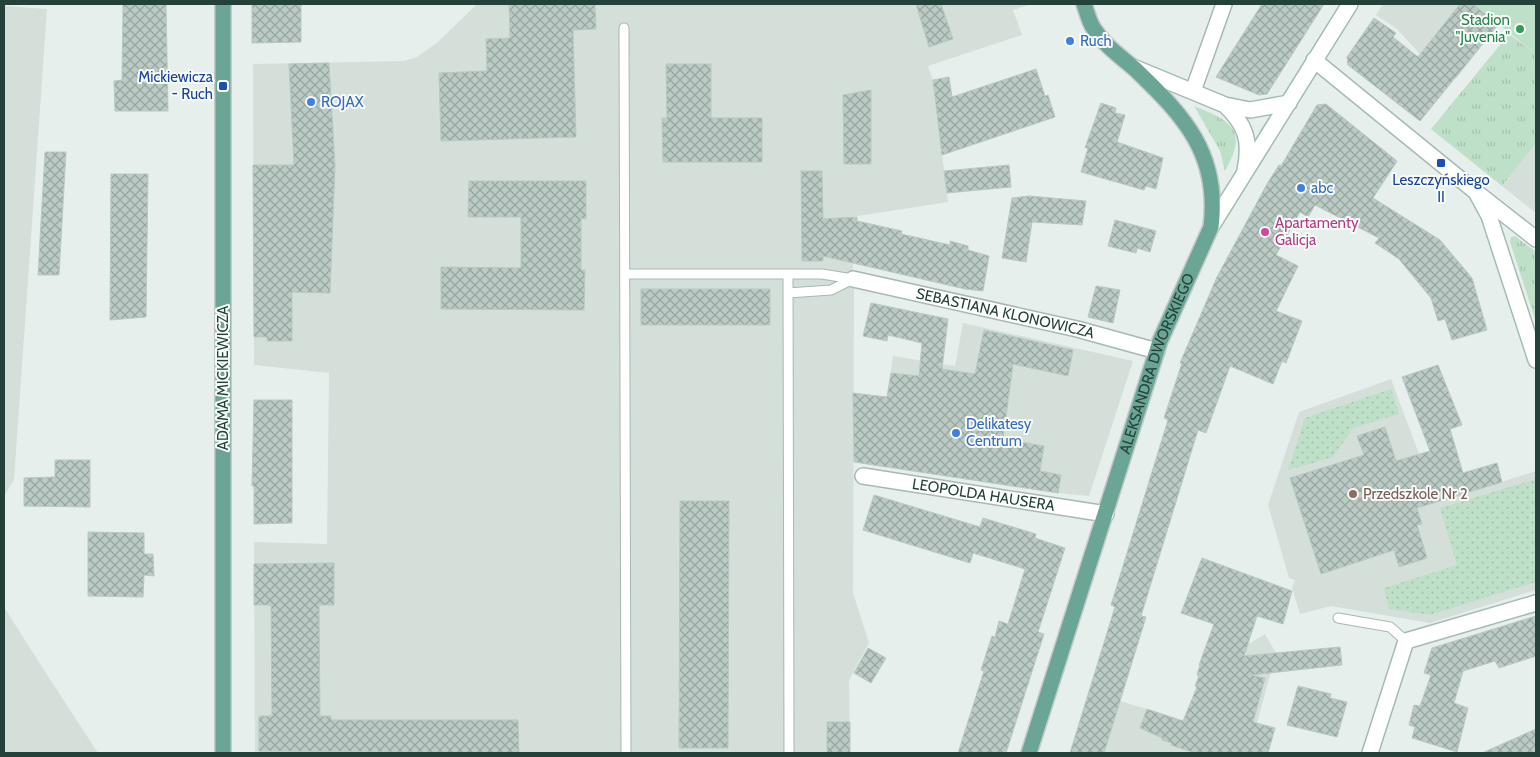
<svg xmlns="http://www.w3.org/2000/svg" width="1540" height="757" viewBox="0 0 1540 757" font-family="Cabin,sans-serif">
<defs>
<pattern id="grass-tufts" width="24" height="20" patternUnits="userSpaceOnUse" patternTransform="scale(1.25)"><rect width="24" height="20" fill="#bfe0c8"/><path d="M3 7l-1-3M5 7V3M7 7l1-3M15 17l-1-3M17 17v-4M19 17l1-3" fill="none" stroke="#a4c1ad"/></pattern>
<pattern id="park-dots" width="8" height="8" patternUnits="userSpaceOnUse" patternTransform="scale(1.25)"><rect width="8" height="8" fill="#bfe0c8"/><path d="M2 2h.1M6 6h.1" fill="none" stroke="#a4c1ad" stroke-width="1.8" stroke-linecap="round"/></pattern>
<pattern id="building-cross-hatch" width="8" height="8" patternUnits="userSpaceOnUse" patternTransform="scale(1.25)"><rect width="8" height="8" fill="#bbcac4"/><path d="M0 0l8 8M0 8l8-8" fill="none" stroke="#98a6a0"/></pattern>
</defs>
<rect width="100%" height="100%" fill="#e6efeb"/>
<path fill="#d4dfda" d="M477,4H1031L1013,10L1022,35L928,66L933,80L948,202L851,217L854,291L853,593L869,643L849,680L850,753H255L254,542L327,544L329,373L254,365L253,64L404,61L417,57L438,42Z
M1383,4H1472L1498,25L1456,79L1449,73L1441,72L1419,53L1397,29L1376,15Z
M4,6L47,9L14,480L4,496Z
M1536,143V213L1502,186Z
M963,323L1133,361L1089,496L1058,493L887,398L893,356L955,366Z
M1391,379L1437,502L1536,471V590L1430,623L1331,606L1300,614L1292,588L1295,580L1289,578L1268,505L1299,412Z
M4,607L42,667L98,753H4Z
M1265,634L1276,653L1249,753H1104L1120,701L1150,710L1188,729L1203,654L1222,660Z"/>
<path fill="url(#grass-tufts)" d="M1509,34L1536,54V143L1502,186L1431,129Z
M1194,106C1231,121 1249,129 1225,171L1220,151Z
M1515,236L1536,252V322L1510,242L1511,237Z"/>
<path fill="url(#park-dots)" d="M1391,389L1399,414L1353,428L1333,457L1288,470L1305,418Z
M1536,479V582L1430,615L1389,609L1384,588L1457,565L1440,508Z"/>
<path fill="#bfe0c8" d="M1473,4H1536V54Z"/>
<path fill="url(#building-cross-hatch)" stroke="#b8c9c2" d="M123,4H166L168,111H115L114,81L122,80Z
M252,4H301V42L252,43Z
M509,4H595L596,29L573,30L576,137L441,141L439,73L487,71L486,39L510,38Z
M916,4H941L953,39L929,47Z
M1262,4H1324L1267,94L1259,95L1216,77Z
M1460,4H1473L1498,25L1420,121L1348,65L1347,57L1374,18L1396,33L1393,37L1418,57Z
M329,63L335,166L330,293L292,292V341H267V337H254L253,165H294L289,64Z
M666,64H711V118H762V162H663L662,118H667Z
M1036,69L1045,96L1048,95L1055,117L942,155L933,80L949,77L952,97Z
M871,90V164H844L843,95Z
M1101,103L1116,108L1115,113L1125,115L1117,142L1163,158L1156,189L1146,186L1144,190L1081,172L1088,148H1085Z
M1326,104L1397,161L1373,198L1440,240L1472,278L1487,330L1452,340L1445,319L1438,321L1431,298L1399,259L1375,243L1379,238L1315,205L1308,217L1300,212L1276,255L1298,266L1276,311L1302,321L1286,363L1282,361L1273,384L1230,366L1206,433L1198,430L1141,616L1146,617L1104,753H1070L1115,607L1111,605L1168,420L1164,418L1182,363H1180L1217,277L1267,184L1279,165L1281,166L1317,105Z
M45,152H66L59,275H38Z
M1009,165L1011,187L947,193L944,171Z
M801,171H822L823,219L857,217V221L902,231L901,234L950,245V241L968,246V250L989,256L983,291L965,289L823,256V261H802Z
M111,174H148L146,317L110,320Z
M469,181H586V219L581,218V270H585L584,310L441,309V267L521,268V217H468Z
M1029,196L1086,201L1082,225L1032,222L1026,262L1002,258L1012,198Z
M1115,220L1156,231L1150,252L1137,248L1136,253L1108,246Z
M1096,286L1120,290L1113,323L1088,317Z
M641,289H770V325H641Z
M871,303L948,319L942,369L975,374L984,330L1073,350L1068,376L1013,364L1003,439L1044,446L1040,471L1061,475L1058,493L854,462L853,393L887,397L891,373L919,376L922,343L888,335L887,341L863,336Z
M1438,365L1462,425L1450,429L1463,473L1497,463L1502,482L1417,508L1422,524L1417,525L1427,558L1399,567L1394,550L1321,574L1290,478L1364,455L1357,436L1385,427L1396,461L1430,451L1402,377Z
M254,400H292V523L254,524V486H252Z
M55,460H90V507L24,506V478L55,477Z
M874,495L980,527L983,518L1036,534L1035,538L1065,548L1038,632L1044,634L1006,753H958L984,671L981,670L989,645L992,636L995,637L999,621L1008,624L1025,569L973,553L970,563L863,530Z
M680,501H729L728,748H679Z
M88,532L144,533V554H153L154,576L144,575L143,597L88,596Z
M1202,558L1292,591L1283,624L1257,616L1244,656L1340,647L1342,665L1251,675L1265,678L1253,722L1275,728L1268,753H1195L1171,745L1172,743L1162,740V738L1140,728L1147,709L1183,721L1197,687L1195,686L1199,676L1197,675L1200,665H1199L1214,624L1181,613Z
M334,563V605H319L320,716H331V720H518L519,753L259,751V716H272L271,605H254V564Z
M1536,616V656L1499,668L1495,661L1463,671L1454,703L1468,708L1457,752L1412,738L1415,727L1409,725L1414,705L1420,706L1431,675L1424,673L1432,648Z
M868,648L886,658L871,683L854,673Z
M1298,686L1331,694L1330,698L1347,702L1337,737L1287,725Z
M827,722H850V753H827Z
M1536,729V753H1482Z"/>
<g fill="none" stroke-linecap="round" stroke-linejoin="round">
<g stroke="#a8b8b2" stroke-width="11">
<path id="lane" d="M624,28L626,753
M625,274H822L853,279
M788,274L789,753
M788,293L831,290L853,279
M1338,618L1390,627L1406,641"/>
</g>
<g stroke="#a8b8b2" stroke-width="18">
<g id="street">
<path d="M1193,91L1224,4"/>
<path d="M1476,192L1536,239"/>
<path id="s1" d="M853,279L1077,329L1157,351"/>
<path id="s2" d="M863,476L1106,514"/>
<path d="M1370,753L1406,641L1536,603"/>
</g>
</g>
<g stroke="#a4bbb3" stroke-width="18">
<path id="secondary" d="M1314,60L1476,192L1489,216L1536,360
M1133,67L1225,105L1250,110L1289,103
M1225,105C1246,125 1251,141 1245,170
M1211,227L1350,4"/>
</g>
<g stroke="#c2cac8" stroke-width="18">
<g id="primary">
<path d="M223,4V753"/>
<path id="s3" d="M1029,753L1160,341L1211,227C1220,154 1184,116 1135,69C1120,56 1104,45 1094,29C1089,22 1087,12 1084,4"/>
</g>
</g>
<use href="#lane" stroke="#fff" stroke-width="9"/>
<use href="#street" stroke="#fff" stroke-width="15"/>
<use href="#secondary" stroke="#fff" stroke-width="15"/>
<use href="#primary" stroke="#6aa596" stroke-width="15"/>
</g>
<circle fill="#2e9e5b" stroke="#f7fbf9" stroke-width="2" cx="1520" cy="29" r="5"/>
<g fill="#3f7fe0" stroke="#f7fbf9" stroke-width="2">
<circle cx="1070" cy="41" r="5"/>
<circle cx="311" cy="102" r="5"/>
<circle cx="1301" cy="188" r="5"/>
<circle cx="956" cy="433" r="5"/>
</g>
<g fill="#1a4fb4" stroke="#f7fbf9" stroke-width="2">
<rect x="218" y="81" width="10" height="10" rx="2.5"/>
<rect x="1436" y="158" width="10" height="10" rx="2.5"/>
</g>
<circle fill="#d1479c" stroke="#f7fbf9" stroke-width="2" cx="1265" cy="232" r="5"/>
<circle fill="#8d6e63" stroke="#f7fbf9" stroke-width="2" cx="1353" cy="494" r="5"/>
<g text-anchor="middle" stroke-width="4" stroke-linejoin="round" paint-order="stroke">
<g font-size="15" fill="#27864d" stroke="#f7fbf9" text-anchor="end">
<text x="1510" y="25">Stadion<tspan x="1510" dy="17">"Juvenia"</tspan></text>
</g>
<g font-size="15" fill="#366cbe" stroke="#f7fbf9" text-anchor="start">
<text x="1080" y="46">Ruch</text>
<text x="321" y="107">ROJAX</text>
<text x="1311" y="193">abc</text>
<text x="966" y="429">Delikatesy<tspan x="966" dy="17">Centrum</tspan></text>
</g>
<g font-size="15" fill="#164399" stroke="#f7fbf9" text-anchor="end">
<text x="213" y="82">Mickiewicza<tspan x="213" dy="17">- Ruch</tspan></text>
<text x="1441" y="185" text-anchor="middle">Leszczyńskiego<tspan x="1441" dy="17">II</tspan></text>
</g>
<g font-size="15" fill="#b23c85" stroke="#f7fbf9" text-anchor="start">
<text x="1275" y="228">Apartamenty<tspan x="1275" dy="17">Galicja</tspan></text>
</g>
<g font-size="15" fill="#24423a" stroke="#f7fbf9">
<text dy="5" stroke="none"><textPath href="#s1" startOffset="156">SEBASTIANA KLONOWICZA</textPath></text>
<text dy="5" stroke="none"><textPath href="#s3" startOffset="410">ALEKSANDRA DWORSKIEGO</textPath></text>
<text transform="translate(223 378) rotate(-90)" y="5">ADAMA MICKIEWICZA</text>
<text dy="5" stroke="none"><textPath href="#s2" startOffset="122">LEOPOLDA HAUSERA</textPath></text>
</g>
<g font-size="15" fill="#785e54" stroke="#f7fbf9" text-anchor="start">
<text x="1363" y="499">Przedszkole Nr 2</text>
</g>
</g>
<rect width="1540" height="757" fill="none" stroke="#24423a" stroke-width="10"/>
</svg>
